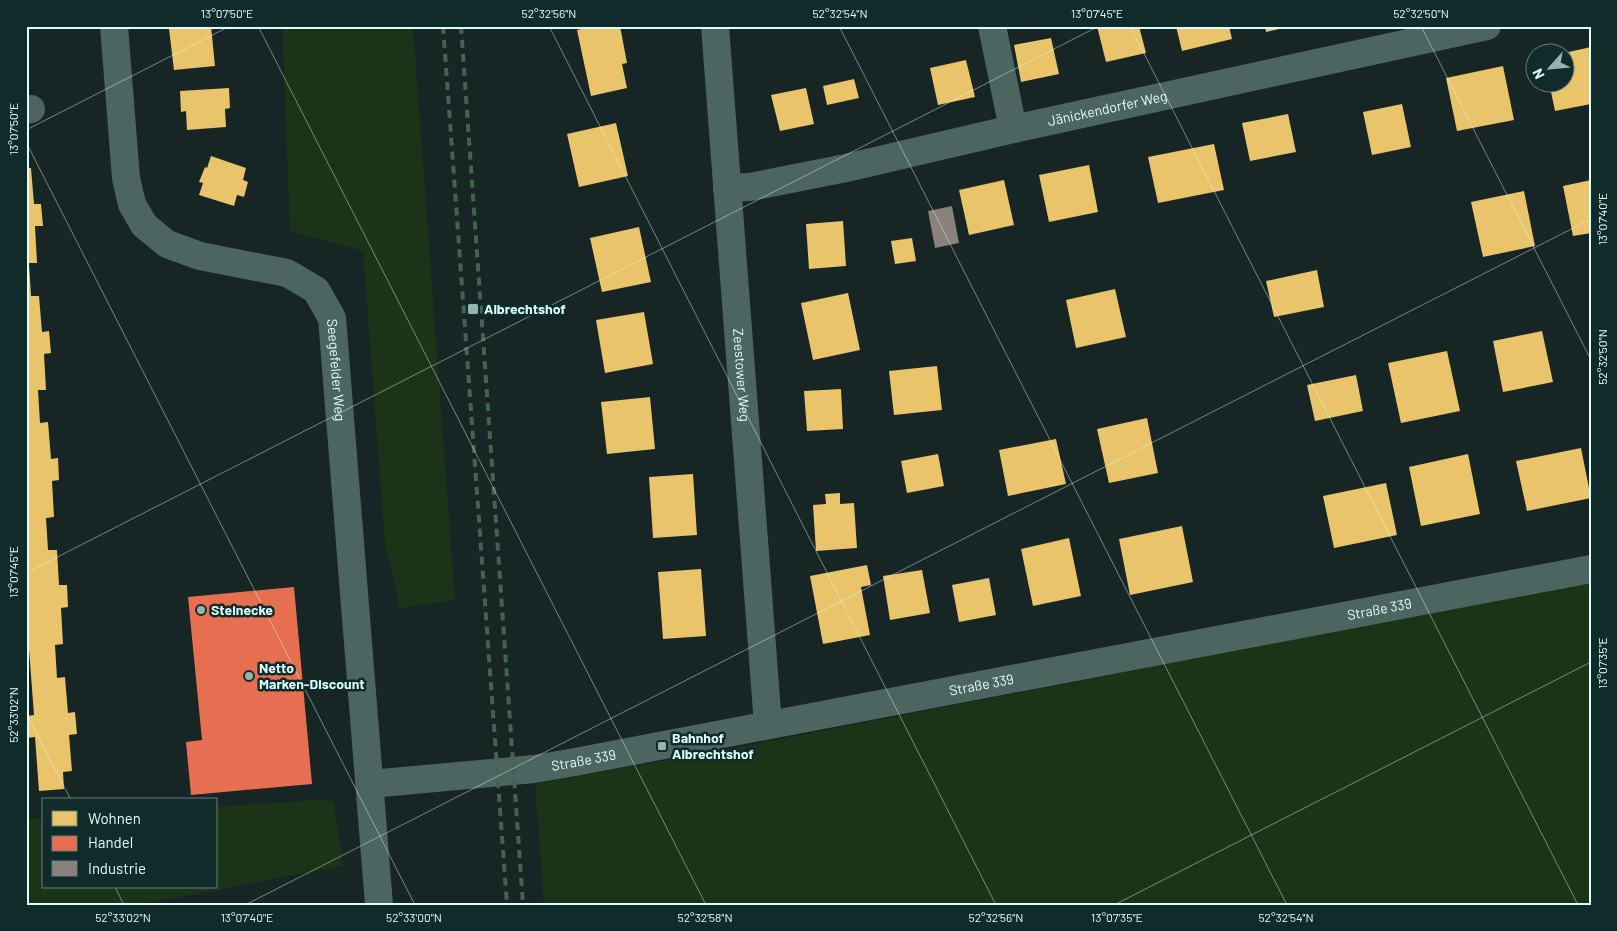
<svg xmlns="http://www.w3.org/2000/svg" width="1617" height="931" viewBox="0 0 1617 931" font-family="Barlow,sans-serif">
<rect width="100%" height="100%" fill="#172525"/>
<path fill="#1b3316" d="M282,26H413L455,600L400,608L385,545L363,251L290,231Z
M1591,581V905H544L535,784L755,744Z
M326,799L334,802L343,866L137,905H26V819L44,818V887H216V807Z"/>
<path fill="#e9c46a" d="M189,26H211L215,66L174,70L169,29Z
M594,26H620L627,63L622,64L627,88L591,96L577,30Z
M1097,26H1139L1146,53L1106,62Z
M1176,26H1229L1232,39L1182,51Z
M1265,26H1288V27L1266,32Z
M1051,38L1059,74L1021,82L1014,45Z
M1591,47V104L1555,111L1549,82H1564V53Z
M966,60L975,97L938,105L930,68Z
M1503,66L1514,120L1457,131L1446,78Z
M854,79L859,98L827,105L823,86Z
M229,88L230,108L225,109L226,127L187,130L186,111L181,112L180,91Z
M806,88L814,124L780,131L771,95Z
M1402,104L1411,147L1372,155L1363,112Z
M1288,114L1296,152L1250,161L1242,123Z
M616,123L628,176L579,187L567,134Z
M1214,144L1224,190L1158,203L1148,157Z
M211,156L246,168L243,180L248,182L244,197L237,195L234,206L199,195L203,183L199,182L205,167L207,168Z
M1089,165L1098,212L1049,222L1039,175Z
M26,168H31L34,204H41L43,226H35L37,263H29L31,296H39L42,332L49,331L51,353L44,354L46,390H38L40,423L48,422L51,459L58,458L59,480L52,481L54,517L46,518L48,550H57L59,585H67L68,607L61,608L63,644L55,645L57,678L65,677L68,713L75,712L77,734L69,735L72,771L63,772L64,789L39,791L35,737L26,738V716L34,715L26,610Z
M1004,180L1014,225L969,235L959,190Z
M1591,180V233L1573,236L1563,186Z
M1524,191L1535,246L1483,257L1471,202Z
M843,221L846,266L809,269L806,224Z
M639,227L651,282L602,292L590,238Z
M912,238L916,261L895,264L891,241Z
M1317,270L1324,307L1274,317L1266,281Z
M1115,289L1126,337L1076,348L1066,300Z
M848,293L860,350L813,360L801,303Z
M644,312L653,364L605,373L596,320Z
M1542,331L1553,382L1503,392L1493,341Z
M1447,351L1460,411L1401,423L1388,363Z
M937,366L942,410L894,415L889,371Z
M1356,375L1363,411L1315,421L1307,385Z
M841,389L843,429L807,431L804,391Z
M650,397L655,449L607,454L601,402Z
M1147,418L1158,473L1109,483L1097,429Z
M1056,439L1066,484L1008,496L999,450Z
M1581,448L1591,498L1527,511L1516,461Z
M938,454L944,486L907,493L901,461Z
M1468,454L1480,514L1421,526L1409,467Z
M693,474L697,535L653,538L649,477Z
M1386,483L1397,535L1334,548L1323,496Z
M840,493V504L854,503L857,548L816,551L813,505L826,504L825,494Z
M1182,526L1193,582L1130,595L1119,539Z
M1069,538L1081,596L1033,606L1021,549Z
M867,565L871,585L861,587L870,635L823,644L810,576Z
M701,569L706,636L663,639L658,572Z
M922,570L930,613L890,620L883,576Z
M989,578L996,615L959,622L952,585Z"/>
<path fill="#e76f51" d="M294,587L312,784L191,795L186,742L202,740L188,597Z"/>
<path fill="#8a817c" d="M952,206L959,243L935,248L928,211Z"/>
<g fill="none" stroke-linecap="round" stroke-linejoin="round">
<g stroke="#4d6561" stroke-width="28">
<path id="s1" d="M114,26L126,178L132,204L144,225L167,244L200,256L287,273L316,290L332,318L379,905"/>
<path id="s2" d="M715,26L768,725"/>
<path d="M992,26L1013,129"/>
<path d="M26,110L31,109"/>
<path id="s3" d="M727,188L750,187L846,168L1013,129L1487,26"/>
<path id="s4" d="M370,784L534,769L575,762L1591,569"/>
</g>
<path stroke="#42644e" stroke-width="4" stroke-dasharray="8 6" stroke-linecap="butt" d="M443,26L507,905
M461,26L523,905"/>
</g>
<path fill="none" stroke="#dcfffc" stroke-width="1" stroke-opacity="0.45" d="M258,26L706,905M549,26L996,905M839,26L1287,905M1130,26L1578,905M1421,26L1591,360M26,130L230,26M26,142L415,905M26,573L1099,26M26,713L71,800M115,887L124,905M245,905L1591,219M1114,905L1591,662"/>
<g fill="#97b3b1" stroke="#112b2b" stroke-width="2">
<rect x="467" y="303" width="12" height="12" rx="2.5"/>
<circle cx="201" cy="610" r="5"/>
<circle cx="249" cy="676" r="5"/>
<rect x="657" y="741" width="10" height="10" rx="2.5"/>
</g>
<g text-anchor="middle" stroke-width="5" stroke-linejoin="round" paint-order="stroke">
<g font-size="14" fill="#dcfffc" stroke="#112b2b">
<text dy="5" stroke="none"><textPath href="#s3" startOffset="389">Jänickendorfer Weg</textPath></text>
<text dy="5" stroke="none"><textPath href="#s1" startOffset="475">Seegefelder Weg</textPath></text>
<text dy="5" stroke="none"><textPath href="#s2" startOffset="350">Zeestower Weg</textPath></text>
<text dy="5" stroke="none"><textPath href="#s4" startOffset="1025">Straße 339</textPath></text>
<text dy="5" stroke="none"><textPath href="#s4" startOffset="620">Straße 339</textPath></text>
<text dy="5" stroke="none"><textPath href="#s4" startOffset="215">Straße 339</textPath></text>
</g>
<g font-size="14" font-weight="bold" fill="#dcfffc" stroke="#112b2b" text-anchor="start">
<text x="484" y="314">Albrechtshof</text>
<text x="211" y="615">Steinecke</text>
<text x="259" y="673">Netto<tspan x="259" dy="16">Marken-Discount</tspan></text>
<text x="672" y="743">Bahnhof<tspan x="672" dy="16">Albrechtshof</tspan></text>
</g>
</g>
<rect width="1617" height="931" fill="none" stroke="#112b2b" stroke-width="55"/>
<rect x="42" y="798" width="175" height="90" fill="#112b2b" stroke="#62807f"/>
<rect x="52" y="811" width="25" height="15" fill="#e9c46a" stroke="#62807f"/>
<text x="88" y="824" font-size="15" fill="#dcfffc">Wohnen</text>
<rect x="52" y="836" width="25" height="15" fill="#e76f51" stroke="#62807f"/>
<text x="88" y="848" font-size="15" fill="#dcfffc">Handel</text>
<rect x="52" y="861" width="25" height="15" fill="#8a817c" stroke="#62807f"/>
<text x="88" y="874" font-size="15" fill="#dcfffc">Industrie</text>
<g transform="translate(1550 68) rotate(243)"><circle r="24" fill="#112b2b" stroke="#62807f"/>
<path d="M0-4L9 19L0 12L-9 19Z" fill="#97b3b1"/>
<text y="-8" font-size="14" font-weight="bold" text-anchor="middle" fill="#dcfffc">N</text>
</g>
<rect x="28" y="28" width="1562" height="876" fill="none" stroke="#dcfffc" stroke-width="2"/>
<g font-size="12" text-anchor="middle" fill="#dcfffc">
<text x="227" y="18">13°07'50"E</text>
<text x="549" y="18">52°32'56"N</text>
<text x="840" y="18">52°32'54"N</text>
<text x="1097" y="18">13°07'45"E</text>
<text x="1421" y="18">52°32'50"N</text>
<text transform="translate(14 129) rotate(-90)" y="4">13°07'50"E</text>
<text transform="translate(1603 219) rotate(-90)" y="4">13°07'40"E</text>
<text transform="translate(1603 357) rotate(-90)" y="4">52°32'50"N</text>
<text transform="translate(14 572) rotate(-90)" y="4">13°07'45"E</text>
<text transform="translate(1603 663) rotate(-90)" y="4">13°07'35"E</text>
<text transform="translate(14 715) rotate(-90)" y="4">52°33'02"N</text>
<text x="123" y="922">52°33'02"N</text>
<text x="247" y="922">13°07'40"E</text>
<text x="414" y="922">52°33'00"N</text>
<text x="705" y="922">52°32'58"N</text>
<text x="996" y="922">52°32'56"N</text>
<text x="1117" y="922">13°07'35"E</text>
<text x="1286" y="922">52°32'54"N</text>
</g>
</svg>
